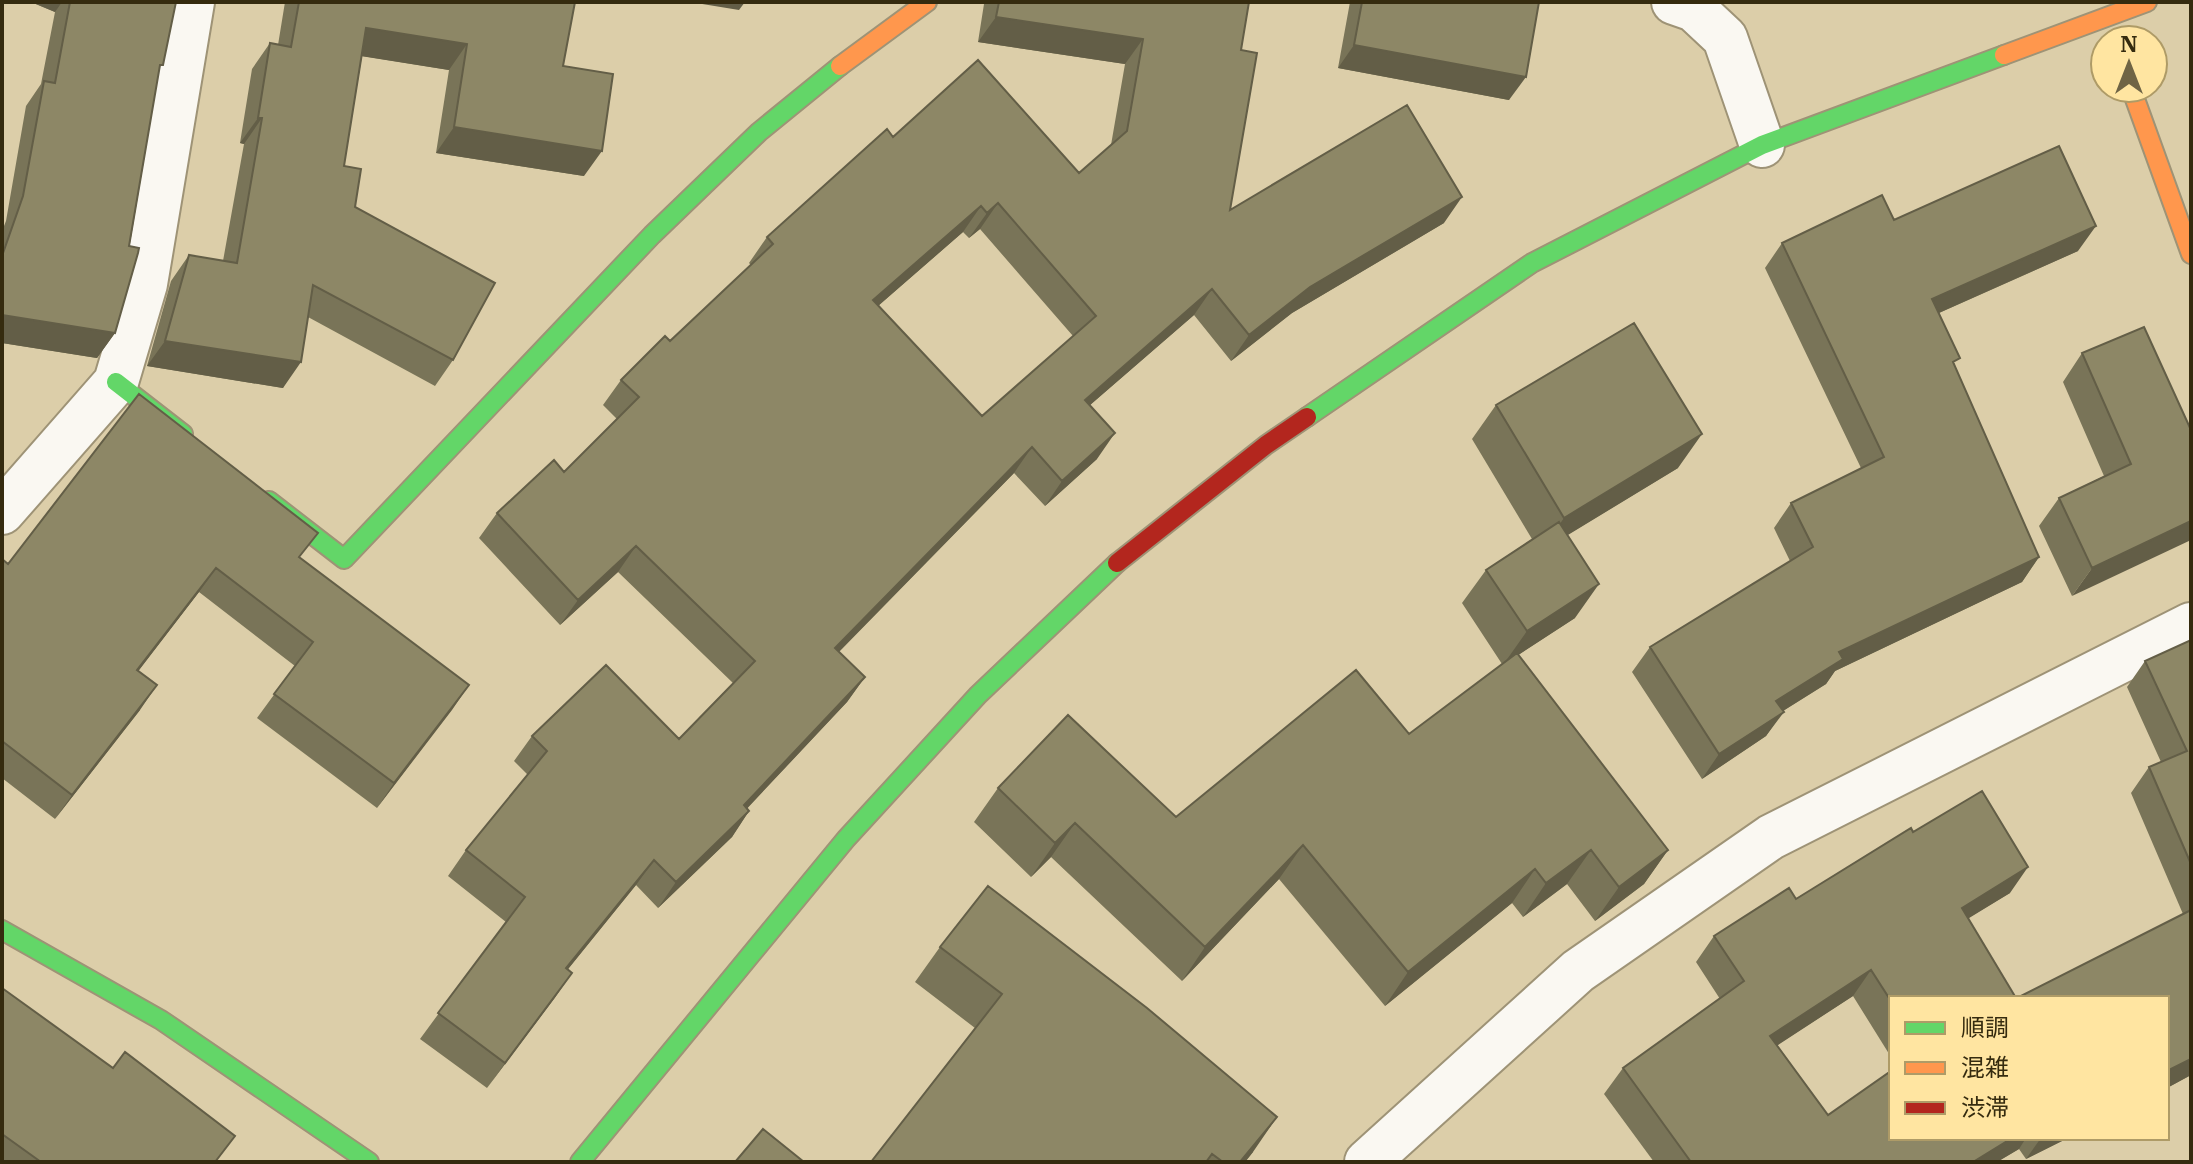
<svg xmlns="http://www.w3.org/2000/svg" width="2193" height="1164" viewBox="0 0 2193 1164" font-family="'IBM Plex Serif','Noto Sans JP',serif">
<rect width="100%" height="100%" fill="#dccea9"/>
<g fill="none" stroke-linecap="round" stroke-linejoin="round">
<g stroke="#9e9376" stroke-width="48">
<path id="street" d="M1674,2L1694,9L1725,38L1762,145
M2,512L116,382L145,284L192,2
M1367,1162L1578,971L1771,837L2191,625"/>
</g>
<g stroke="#9e9376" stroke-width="22">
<path id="fast" d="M116,382L183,434
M1307,417L1532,263L1762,145L2004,55
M269,501L344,559L652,235L759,132L840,66
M2,930L161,1020L369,1162
M580,1162L846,839L978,695L1117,563"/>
</g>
<g stroke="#9e9376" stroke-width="22">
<path id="slow" d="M2004,55L2147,2
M840,66L927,2
M2131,88L2191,254"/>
</g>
<g stroke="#9e9376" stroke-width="22">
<path id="jam" d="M1117,563L1266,445L1307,417"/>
</g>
<use href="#street" stroke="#faf8f2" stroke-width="44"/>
<use href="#fast" stroke="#63d668" stroke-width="18"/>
<use href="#slow" stroke="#ff974d" stroke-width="18"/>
<use href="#jam" stroke="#b3261e" stroke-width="18"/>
</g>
<path fill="#797458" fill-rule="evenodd" d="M31,2H176L159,71L115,333L97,358L2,343V231L6,221L26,106L41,84L55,12Z
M285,2H575L563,66L584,176L436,153L449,70L362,56L344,166L355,207L453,360L435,386L308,317L283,388L147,366L171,281L189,255L223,261L244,144L240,143L252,69L270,43L278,45Z
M975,2H1249L1241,50L1230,210L1444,223L1292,313L1231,361L1194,315L1090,405L1097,459L1045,506L1014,473L839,652L865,677L847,702L747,808L749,811L732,837L658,908L636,885L567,970L572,973L487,1088L420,1039L506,922L448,876L466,850L528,775L514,761L532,736L679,739L733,683L618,572L560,625L479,538L497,513L564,472L617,419L603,405L621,380L670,341L751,265L749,263L767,237L893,137L1079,173L1111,145L1125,64L978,42L984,4ZM980,229L1073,336L982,416L878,306L963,232L969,238Z
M1350,2H1539L1509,100L1338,68Z
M1894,220L2078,251L1939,313L1955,366L2039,557L2022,582L1835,671L1826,684L1783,711L1766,736L1702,779L1632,672L1650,647L1790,561L1774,528L1791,503L1861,468L1765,268L1782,243Z
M2082,353L2191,430L2072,596L2039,526L2059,498L2104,476L2063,382Z
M1496,405L1678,468L1567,535L1575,618L1518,655L1668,850L1644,884L1595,921L1567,884L1523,917L1512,903L1385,1006L1279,879L1182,981L1051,857L1031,877L974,822L998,788L1176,817L1409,734L1502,664L1462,603L1486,570L1532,539L1472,439Z
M300,558L469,685L377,808L257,718L295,666L199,592L138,671L140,710L55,819L2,778V559L8,564Z
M2191,640V1075L2167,1088L2183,914L2131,793L2149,767L2161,762L2127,687L2145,661Z
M1913,832L2010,893L1968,918L1891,998V1057L1853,996L1777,1045L1828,1115L1891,1138H2068L2026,1159L2019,1149L1997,1162H1654L1604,1094L1623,1068L1720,999L1696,962L1714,936L1796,899Z
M940,947L1253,1152L1245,1162H871L975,1028L915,982Z
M2,988L217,1162H2Z"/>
<path fill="#635e47" d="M31,2H62L55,12Z
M690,2H745L739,10Z
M996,17L1143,39L1125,64L978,42Z
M366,28L467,44L449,70L348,54Z
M1354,45L1526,77L1509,100L1338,68Z
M258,118H262L244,144L240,143Z
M454,127L602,151L584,176L436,153Z
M1462,197L1444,223L1292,313L1231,361L1249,335L1310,287Z
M998,203L980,229L969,238L987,213Z
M981,206L963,232L855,326L873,300Z
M2096,226L2078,251L1914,324L1932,299Z
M1212,289L1194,315L1067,425L1085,400Z
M2,315L115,333L97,358L2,343Z
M165,341L301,362L283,388L147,366Z
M1115,433L1097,459L1045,506L1062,481Z
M1702,434L1678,468L1540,552L1564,518Z
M1032,447L1014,473L817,674L835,648Z
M2191,521V540L2072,596L2092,568Z
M636,546L618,572L560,625L578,600Z
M2039,557L2022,582L1835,671L1826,684L1759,726L1776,701L1839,652Z
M216,568L199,592L120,695L137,670Z
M1599,584L1575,618L1503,665L1527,631Z
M865,677L847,702L726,831L744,805Z
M157,685L140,710L55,819L72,795Z
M469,685L452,710L377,808L394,783Z
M1784,712L1766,736L1702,779L1719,754Z
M749,811L732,837L658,908L676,882Z
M1075,823L1051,857L1031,877L1055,843Z
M1303,845L1279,879L1182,981L1205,947Z
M1591,850L1567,884L1523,917L1546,883Z
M1668,850L1644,884L1595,921L1619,887Z
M654,860L636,885L548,994L566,968Z
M2028,867L2010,893L1943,934L1962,908Z
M1535,869L1512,903L1385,1006L1408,972Z
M1871,970L1853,996L1752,1062L1770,1036Z
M572,973L554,999L487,1088L505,1063Z
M2191,1059V1075L2167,1088V1071Z
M1277,1117L1253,1152L1245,1162H1240Z
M2012,1138H2026L2019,1149L1997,1162H1973Z
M2041,1138H2068L2026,1159Z"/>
<path fill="#8d8766" stroke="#635e47" stroke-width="2" fill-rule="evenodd" d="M70,2H176L163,65H160L129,246L139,248L138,253L115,333L2,315V256L23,196L44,81L55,83Z
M299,2H575L563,66L613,74L602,151L454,127L467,44L366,28L344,166L361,169L355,207L495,283L453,360L313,285L301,362L165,341L189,255L237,263L262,118H258L270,43L291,47Z
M999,2H1249L1241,50L1257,53L1230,210L1407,105L1462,197L1310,287L1249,335L1212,289L1085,400L1115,433L1062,481L1032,447L835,648L865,677L744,805L749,811L676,882L654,860L566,968L572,973L505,1063L438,1013L525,897L466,850L547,751L532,736L606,665L679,739L755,661L636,546L578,600L497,513L554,460L564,472L639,397L621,380L665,336L670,341L773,244L767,237L887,129L893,137L978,60L1079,173L1127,131L1143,39L996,17ZM998,203L1096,316L982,416L873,300L981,206L987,213Z
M1362,2H1539L1526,77L1354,45Z
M2059,146L2096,226L1932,299L1960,358L1953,362L2039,557L1839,652L1843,659L1776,701L1784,712L1719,754L1650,647L1813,547L1791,503L1884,457L1782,243L1882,195L1894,220Z
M1634,323L1702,434L1564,518L1496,405Z
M2144,327L2191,430V521L2092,568L2059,498L2131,464L2082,353Z
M139,394L318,533L299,557L469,685L394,783L274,694L313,642L216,568L137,670L157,685L72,795L2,741V559L8,564Z
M1559,522L1599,584L1527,631L1486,570Z
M2191,640V864L2149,767L2187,751L2145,661Z
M1517,653L1668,850L1619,887L1591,850L1546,883L1535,869L1408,972L1303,845L1205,947L1075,823L1055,843L998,788L1068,715L1176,817L1356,670L1409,734Z
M1982,791L2028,867L1962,908L2016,998H1891V1001L1871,970L1770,1036L1828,1115L1891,1071V1138H2012L1973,1162H1691L1623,1068L1744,981L1714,936L1789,888L1796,899L1911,828L1913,832Z
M988,886L1147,1008L1277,1117L1240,1162H1223L1212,1154L1206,1162H871L1002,994L940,947Z
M2191,910V1059L2167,1071V998H2017Z
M2,988L113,1068L125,1052L235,1136L215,1162H41L2,1134Z
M763,1129L804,1162H735Z"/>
<rect width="2193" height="1164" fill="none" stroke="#352b0f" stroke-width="8"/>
<rect x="1889" y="996" width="280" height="144" fill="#ffe5a1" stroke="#ae9b67" stroke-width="2"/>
<rect x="1905" y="1022" width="40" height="12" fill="#63d668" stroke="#ae9b67" stroke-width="2"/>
<text x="1961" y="1036" font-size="24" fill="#352b0f">順調</text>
<rect x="1905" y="1062" width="40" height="12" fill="#ff974d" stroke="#ae9b67" stroke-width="2"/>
<text x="1961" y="1076" font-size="24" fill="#352b0f">混雑</text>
<rect x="1905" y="1102" width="40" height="12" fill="#b3261e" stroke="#ae9b67" stroke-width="2"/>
<text x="1961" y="1116" font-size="24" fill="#352b0f">渋滞</text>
<g transform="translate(2129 64)"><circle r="38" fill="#ffe5a1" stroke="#ae9b67" stroke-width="2"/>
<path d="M0-6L14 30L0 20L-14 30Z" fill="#6f6445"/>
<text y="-12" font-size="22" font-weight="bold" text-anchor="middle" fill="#352b0f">N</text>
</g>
</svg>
